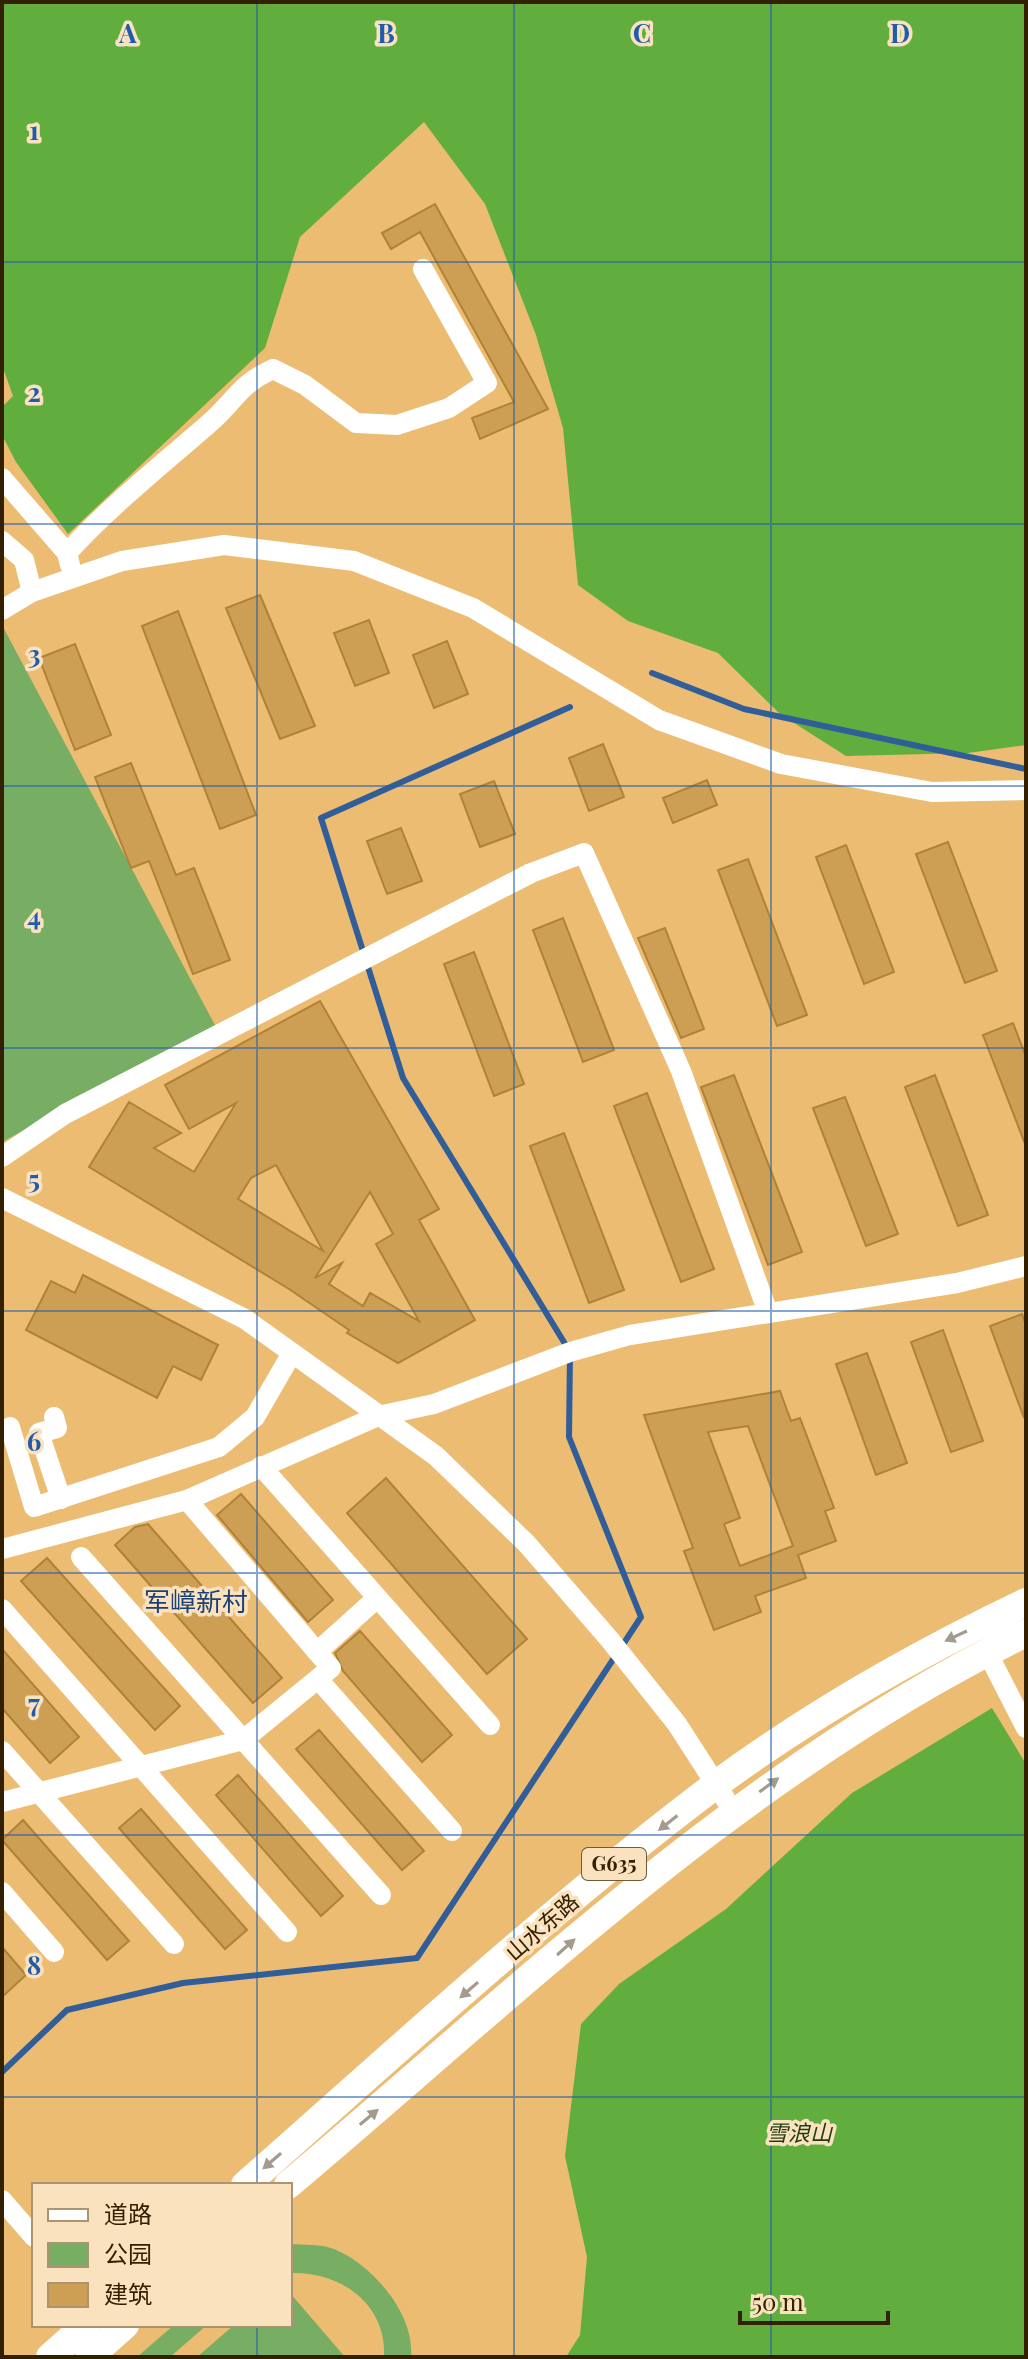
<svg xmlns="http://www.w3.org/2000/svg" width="1028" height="2359" viewBox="0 0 1028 2359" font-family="'Playfair Display','Noto Sans SC',serif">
<rect width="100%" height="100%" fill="#ecbc72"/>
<path fill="#78ae63" d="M2,625L216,1027L2,1142Z
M290,2244C304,2245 322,2244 334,2249C372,2264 415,2314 411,2357H384C387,2303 339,2271 290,2273Z
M290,2293L345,2357H197L234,2325H290Z
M174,2325H207L170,2357H137Z"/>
<path fill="#61ae3e" d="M2,2H1026V745L968,753L846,756L780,714L718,653L628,621L578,585L563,428L536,335L485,204L424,122L300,237L265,348L68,534L16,462L2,435V407L13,396L2,365Z
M992,1708L1026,1764V2357H566L580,2335L587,2257L565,2156L581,2024L619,1984L726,1909L852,1793Z"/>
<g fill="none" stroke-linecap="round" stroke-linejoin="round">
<path stroke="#315d98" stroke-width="6" d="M652,673L744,709L1026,769
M570,707L321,818L403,1078L570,1352L569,1437L641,1617L622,1646
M2,2072L67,2010L183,1983L417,1958L616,1655"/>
</g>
<path fill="#cd9f54" stroke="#af8236" stroke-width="2" fill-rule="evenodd" d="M435,204L548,409L480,439L472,418L514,402L420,232L391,249L382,233Z
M260,595L315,726L280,739L226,608Z
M178,611L256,815L220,829L142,626Z
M369,620L389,673L355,686L334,633Z
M447,641L468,694L434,708L413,655Z
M75,644L111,735L75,750L39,658Z
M603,744L624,797L589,811L569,758Z
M131,763L176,875L194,868L230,960L193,974L149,861L131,868L95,777Z
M707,780L717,805L673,823L663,798Z
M494,781L515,834L480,847L460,794Z
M401,828L422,881L387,894L367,841Z
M948,842L997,971L965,983L916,854Z
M846,845L894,972L864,984L816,857Z
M748,859L807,1015L777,1026L718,870Z
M563,918L614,1050L583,1062L533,930Z
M665,928L704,1029L681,1038L638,938Z
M474,952L524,1084L494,1096L444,964Z
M320,1001L439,1209L419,1220L475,1320L398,1363L347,1333L349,1330L289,1289L89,1167L129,1102L181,1133L154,1148L194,1172L236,1103L189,1129L165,1085ZM276,1165L323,1251L238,1199L251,1178ZM370,1192L393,1234L376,1244L419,1321L370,1293L363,1306L329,1284L342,1263L315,1278Z
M1013,1023L1026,1057L1025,1144L983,1035Z
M734,1075L802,1252L768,1265L701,1087Z
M935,1075L988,1215L958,1226L905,1087Z
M647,1093L714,1269L681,1282L614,1106Z
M845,1097L898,1234L866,1246L813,1108Z
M564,1133L624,1290L589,1303L530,1146Z
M83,1275L218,1345L201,1380L173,1366L157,1398L26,1330L51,1281L75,1293Z
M1022,1314L1026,1325L1024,1418L990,1326Z
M943,1330L983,1441L951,1452L911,1342Z
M867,1353L907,1463L876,1475L836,1364Z
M780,1391L791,1421L800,1418L834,1508L825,1511L836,1541L798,1555L806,1578L755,1596L761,1612L714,1630L684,1551L693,1548L644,1415ZM748,1426L793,1546L740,1566L724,1524L740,1518L708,1432Z
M386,1478L527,1639L487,1674L347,1513Z
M241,1494L333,1600L308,1622L217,1515Z
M148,1524L282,1678L253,1703L115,1545L135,1527Z
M47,1558L180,1706L155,1730L21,1581Z
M360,1631L452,1735L422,1762L343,1671L335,1653Z
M2,1649L79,1737L50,1763L2,1708Z
M319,1730L424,1851L402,1870L296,1749Z
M238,1775L343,1896L321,1916L216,1795Z
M141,1809L247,1930L225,1949L119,1828Z
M23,1820L129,1941L107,1960L2,1840Z
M2,1947L26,1975L2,1997Z"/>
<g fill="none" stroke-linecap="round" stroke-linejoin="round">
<path stroke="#fff" stroke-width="20" d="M2,478L67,553L70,565
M2,541L24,560L32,592
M67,553C112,504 163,464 213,420C238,397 239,385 273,369L305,385L356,423L397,425L449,408L487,383L423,269
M2,610L32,592L122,561L224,545L354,561L473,608L659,720L781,764L932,792L1026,790
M2,1157L65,1114L531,873L584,853L681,1071L767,1310
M2,1198L245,1319L436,1456L527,1544L610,1640L677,1724L733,1811
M54,1417L57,1428L39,1433L61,1499
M10,1427L34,1507L219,1447L255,1417L292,1353
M261,1466L490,1725
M2,1549L187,1500L378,1416L434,1404L570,1352L630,1335L957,1283L1026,1266
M81,1557L381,1895
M2,1609L287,1932
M317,1652L377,1598
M987,1652L1026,1728
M318,1679L452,1831
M2,1751L174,1944
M2,1802L243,1740L331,1668L187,1500
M2,1892L54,1952
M2,2200L34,2237"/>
<path stroke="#fff" stroke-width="28" d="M245,2185C398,2050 551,1909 714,1786C811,1714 917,1654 1026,1602
M288,2185C524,1986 746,1769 1026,1633
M50,2357L86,2325
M89,2357L125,2325"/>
</g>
<defs><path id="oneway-solid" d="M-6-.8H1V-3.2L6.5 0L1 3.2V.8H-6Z" transform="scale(2)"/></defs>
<g fill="#a39b8d">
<use href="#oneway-solid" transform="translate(956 1636) rotate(155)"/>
<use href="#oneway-solid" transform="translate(769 1785) rotate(-36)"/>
<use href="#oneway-solid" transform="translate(668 1823) rotate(142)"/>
<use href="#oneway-solid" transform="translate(566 1947) rotate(-42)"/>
<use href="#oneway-solid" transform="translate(469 1990) rotate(139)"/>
<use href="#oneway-solid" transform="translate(369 2117) rotate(-40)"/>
<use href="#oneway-solid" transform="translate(272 2161) rotate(139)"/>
</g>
<path fill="none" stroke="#1f5cad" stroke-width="2" stroke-opacity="0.55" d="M257,2V2185M514,2V2357M771,2V2357M2,262H1026M2,524H1026M2,786H1026M2,1048H1026M2,1311H1026M2,1573H1026M2,1835H1026M2,2097H1026M257,2325V2357"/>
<g text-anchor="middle" stroke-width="7" stroke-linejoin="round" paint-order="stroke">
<rect fill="#fae2be" stroke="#6f5a3a" stroke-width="2" x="582" y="1848" width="64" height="32" rx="6"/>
<g font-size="20" font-weight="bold" fill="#332001">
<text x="614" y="1871">G635</text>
</g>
<g font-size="22" fill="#332001" stroke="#fae2be">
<text transform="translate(542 1927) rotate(-41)" y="8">山水东路</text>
</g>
<g font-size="22" font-style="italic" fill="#1e3c10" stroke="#fae2be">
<text x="799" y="2141">雪浪山</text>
</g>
<g font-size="26" fill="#1a4075" stroke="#fae2be">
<text x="196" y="1611">军嶂新村</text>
</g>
</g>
<g font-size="26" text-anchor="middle" font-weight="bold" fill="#1f5cad" stroke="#fae2be" stroke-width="7" stroke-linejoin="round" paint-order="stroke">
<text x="128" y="43">A</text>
<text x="386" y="43">B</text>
<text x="642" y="43">C</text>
<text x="900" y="43">D</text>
<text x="34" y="140">1</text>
<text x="34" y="402">2</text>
<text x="34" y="664">3</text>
<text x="34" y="926">4</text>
<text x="34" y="1189">5</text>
<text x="34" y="1451">6</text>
<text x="34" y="1713">7</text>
<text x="34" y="1975">8</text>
</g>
<rect width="1028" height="2359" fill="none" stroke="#332001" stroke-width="8"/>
<rect x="32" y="2183" width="260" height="144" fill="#fae2be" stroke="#aa9472" stroke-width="2"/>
<rect x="48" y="2209" width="40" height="12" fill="#ffffff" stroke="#aa9472" stroke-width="2"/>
<text x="104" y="2223" font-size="24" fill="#332001">道路</text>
<rect x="48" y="2243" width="40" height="24" fill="#78ae63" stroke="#aa9472" stroke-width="2"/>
<text x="104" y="2263" font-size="24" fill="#332001">公园</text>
<rect x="48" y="2283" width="40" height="24" fill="#cd9f54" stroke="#aa9472" stroke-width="2"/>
<text x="104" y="2303" font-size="24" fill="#332001">建筑</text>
<path d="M740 2311v12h148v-12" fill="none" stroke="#332001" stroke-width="4"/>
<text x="752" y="2311" font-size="24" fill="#332001" stroke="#fae2be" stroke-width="6" paint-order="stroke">50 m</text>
</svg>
